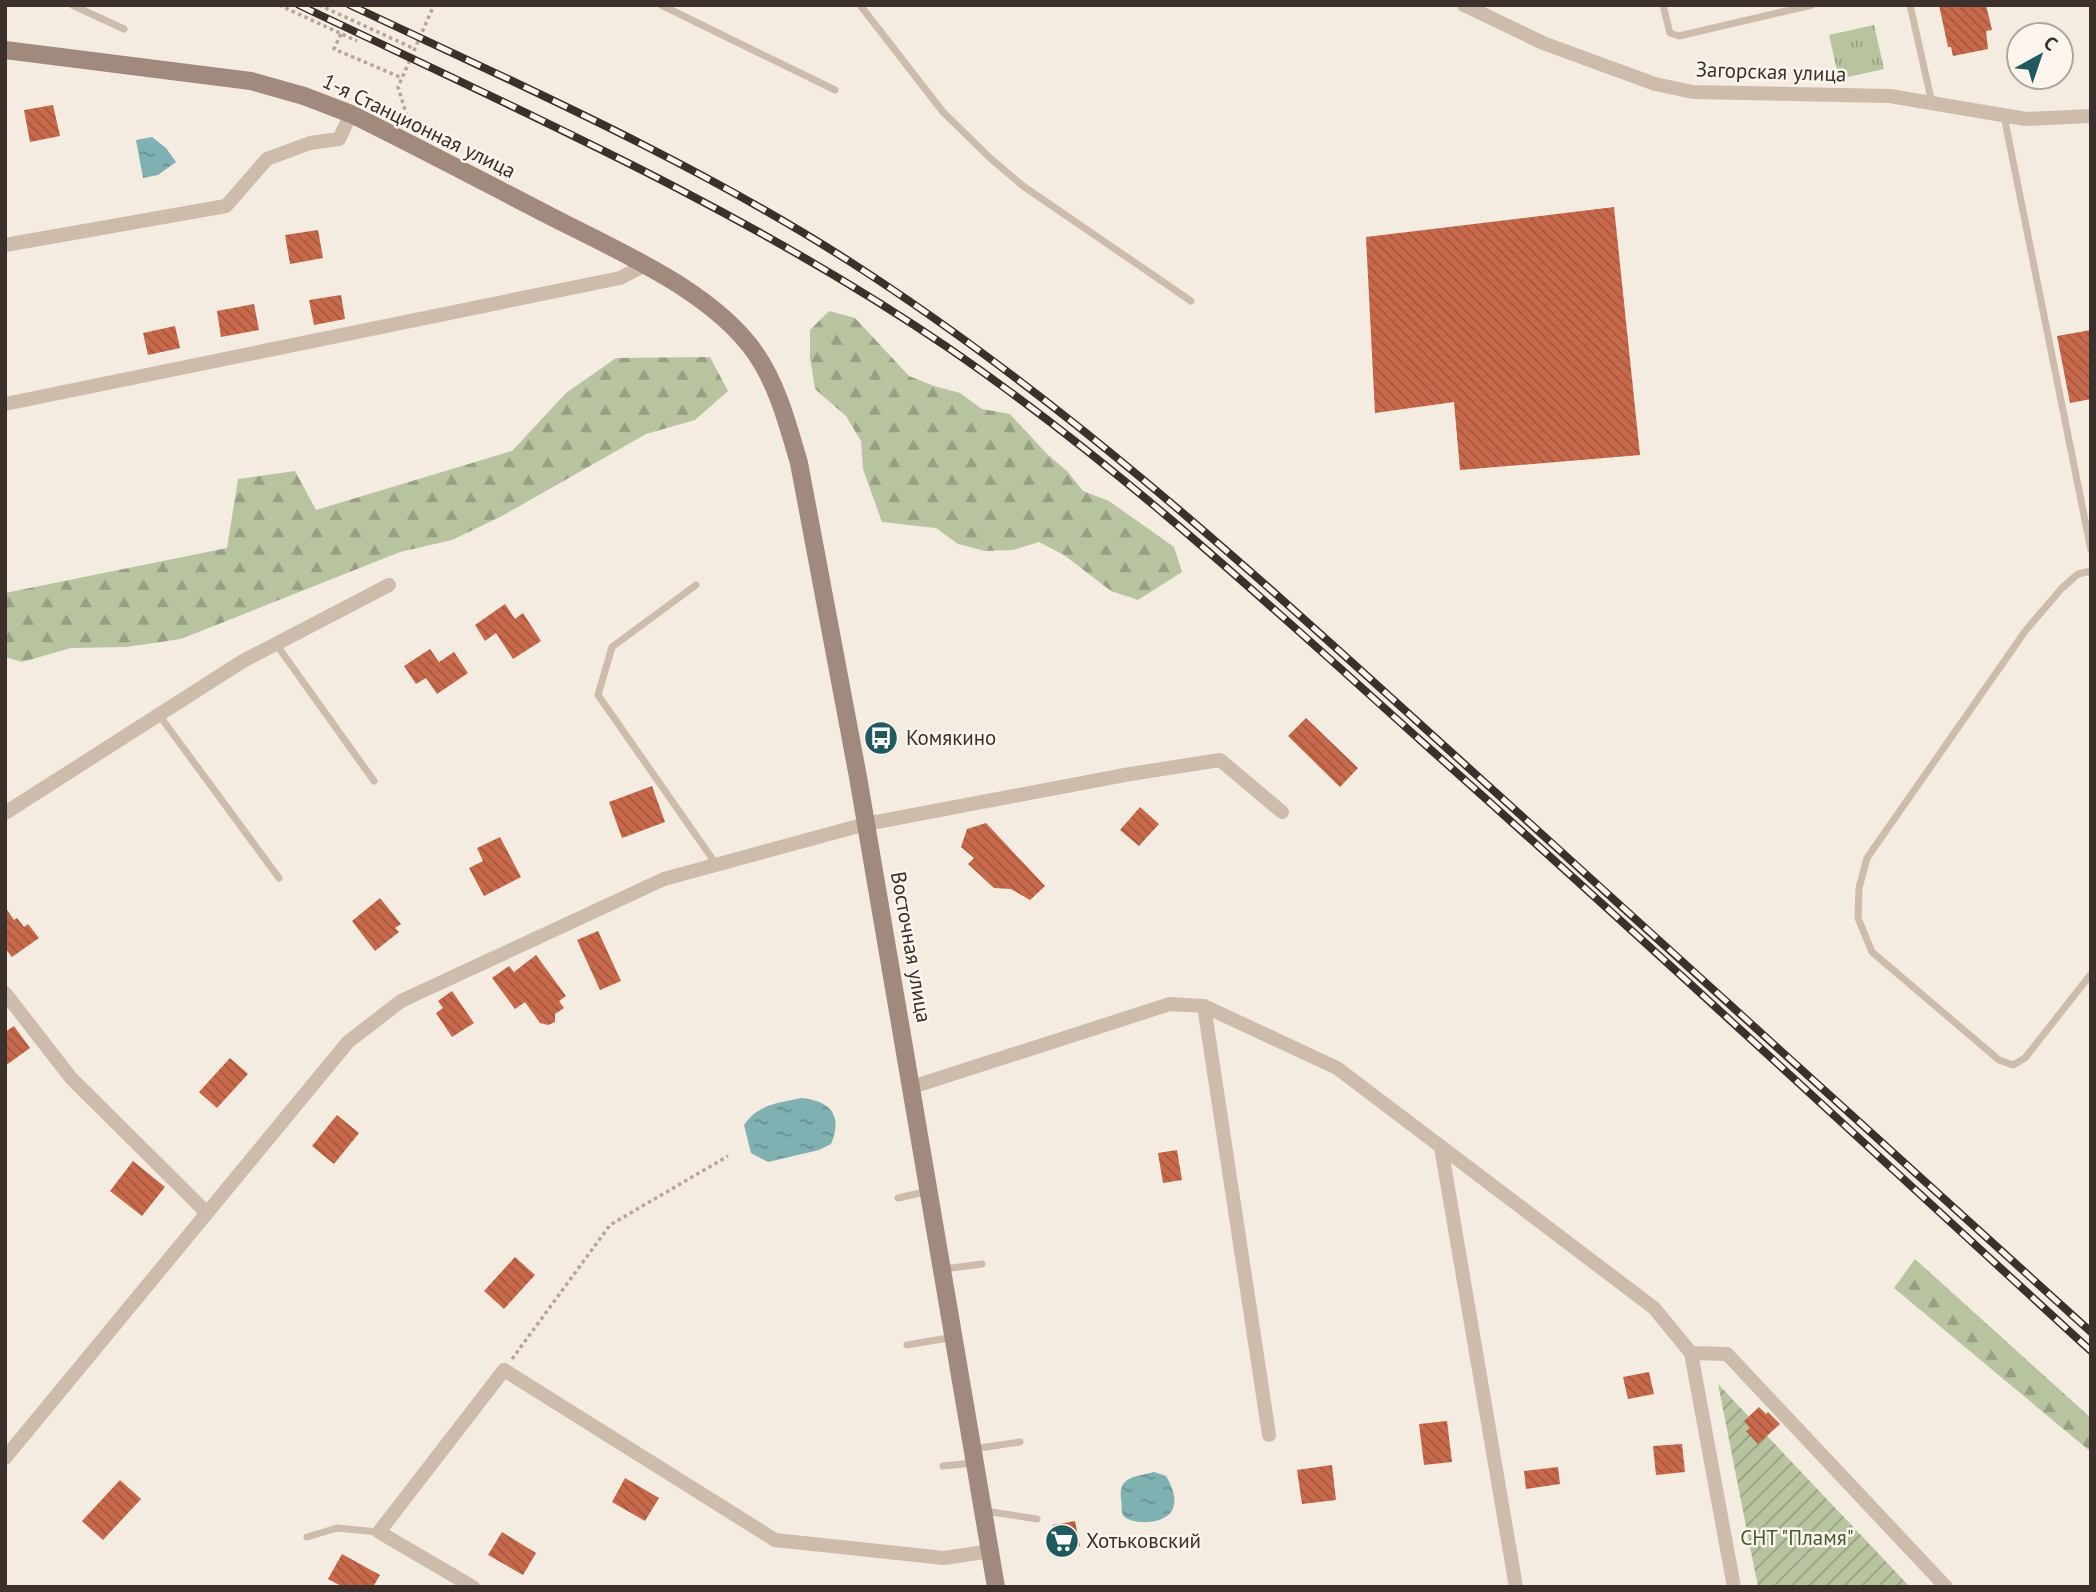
<svg xmlns="http://www.w3.org/2000/svg" width="2096" height="1592" viewBox="0 0 2096 1592" font-family="'PT Sans',sans-serif">
<defs>
<pattern id="forest-firs" width="22" height="20" patternUnits="userSpaceOnUse" patternTransform="scale(1.75)"><rect width="22" height="20" fill="#b8c4a0"/><path d="M5 1l3.5 6h-7zM16 11l3.5 6h-7z" fill="#97a083"/></pattern>
<pattern id="park-tufts" width="24" height="20" patternUnits="userSpaceOnUse" patternTransform="scale(1.75)"><rect width="24" height="20" fill="#b8c4a0"/><path d="M3 7l-1-3M5 7V3M7 7l1-3M15 17l-1-3M17 17v-4M19 17l1-3" fill="none" stroke="#97a083"/></pattern>
<pattern id="garden-furrows" width="10" height="10" patternUnits="userSpaceOnUse" patternTransform="scale(1.75)"><rect width="10" height="10" fill="#b8c4a0"/><path d="M-1 1l2-2M0 10L10 0M9 11l2-2" fill="none" stroke="#97a083"/></pattern>
<pattern id="water-ripples" width="26" height="14" patternUnits="userSpaceOnUse" patternTransform="scale(1.75)"><rect width="26" height="14" fill="#7fb0b2"/><path d="M2 4q2-2 4 0t4 0M15 11q2-2 4 0t4 0" fill="none" stroke="#699091"/></pattern>
<pattern id="building-back-hatch" width="6" height="6" patternUnits="userSpaceOnUse" patternTransform="scale(1.75)"><rect width="6" height="6" fill="#c8694b"/><path d="M-1 5l2 2M0 0l6 6M5-1l2 2" fill="none" stroke="#a4573f"/></pattern>
</defs>
<rect width="100%" height="100%" fill="#f4ebe1"/>
<path fill="url(#forest-firs)" d="M829,311L855,318L909,376L934,386L960,393L982,409L1010,414L1047,454L1067,471L1083,491L1109,501L1174,547L1182,572L1138,600L1111,591L1064,555L1039,542L1013,550L985,551L958,544L936,528L882,522L863,469L861,441L846,416L815,389L810,357V330Z
M710,357L728,391L695,420L646,434L502,516L452,540L400,552L181,639L126,647L71,648L22,662L5,657V593L227,548L238,479L295,471L316,510L512,451L566,393L616,358Z
M1915,1259L2091,1418V1452L1894,1288Z"/>
<path fill="url(#park-tufts)" d="M1874,25L1884,69L1839,79L1829,35Z"/>
<path fill="url(#garden-furrows)" d="M1718,1384L1910,1587H1758Z"/>
<path fill="url(#water-ripples)" d="M152,137L166,148L176,162L158,175L143,178L136,140Z
M802,1098C831,1101 843,1116 831,1144L819,1150L768,1162L751,1153L744,1125C758,1104 778,1103 802,1098Z
M1154,1472L1166,1476C1198,1530 1129,1527 1123,1515C1121,1511 1122,1503 1121,1499C1118,1476 1136,1477 1154,1472Z"/>
<path fill="url(#building-back-hatch)" d="M1939,5H1986L1992,30L1986,31L1988,49L1953,56L1951,47H1948Z
M53,105L60,136L30,142L24,110Z
M1614,207L1640,455L1460,470L1454,402L1375,413L1366,237Z
M318,230L323,258L290,264L285,235Z
M341,295L345,319L314,325L309,300Z
M254,304L259,330L221,337L217,311Z
M175,326L180,348L148,355L143,333Z
M2091,330V399L2070,403L2057,336Z
M505,604L515,619L523,613L541,641L513,659L496,633L485,641L475,625Z
M430,649L439,662L454,652L468,673L437,694L426,678L416,684L404,666Z
M1306,718L1358,768L1340,787L1288,736Z
M652,786L665,822L622,838L609,802Z
M1140,807L1159,824L1139,846L1120,830Z
M986,823L1045,886L1030,900L1011,889L994,888L968,864L974,858L961,847L967,829Z
M500,837L521,877L484,896L469,868L483,861L477,848Z
M380,898L401,924L395,928L399,932L375,951L352,921Z
M5,907L14,920L17,918L24,927L28,924L39,938L12,957L5,948Z
M598,931L621,981L600,990L577,940Z
M536,955L566,996L559,1001L564,1008L555,1014V1022L548,1025L540,1023L525,1002L515,1009L492,978L509,966L514,972Z
M452,991L474,1023L452,1037L436,1013L443,1008L438,1001Z
M14,1026L30,1048L5,1066V1032Z
M230,1058L248,1074L217,1108L199,1092Z
M337,1115L359,1133L334,1164L312,1146Z
M1177,1150L1182,1180L1163,1183L1158,1153Z
M133,1161L165,1187L142,1216L110,1191Z
M515,1257L535,1275L504,1309L484,1291Z
M1649,1372L1654,1394L1628,1399L1623,1377Z
M1759,1407L1766,1414L1768,1412L1780,1424L1758,1444L1746,1431L1750,1428L1744,1421Z
M1447,1421L1452,1462L1424,1465L1419,1424Z
M1682,1444L1685,1472L1656,1475L1653,1446Z
M1332,1465L1336,1500L1302,1504L1297,1470Z
M1558,1467L1560,1484L1526,1489L1524,1471Z
M625,1478L659,1498L645,1521L612,1502Z
M120,1480L141,1499L103,1540L82,1521Z
M1075,1521L1080,1546L1059,1551L1053,1525Z
M502,1532L536,1553L523,1575L488,1555Z
M342,1554L380,1575L373,1587H343L328,1579Z"/>
<g fill="none" stroke-linecap="round" stroke-linejoin="round">
<path stroke="#b9a596" stroke-width="3.5" stroke-dasharray="3.5 3.5" stroke-linecap="butt" d="M279,5L357,41
M319,5L415,49
M341,34L334,49L402,78
M409,123L398,87L434,5
M512,1359L610,1225L728,1156"/>
<path stroke="#cdbbac" stroke-width="7" d="M72,5L124,29
M661,5L835,90
M860,5L943,112L989,157L1023,186L1191,301
M1663,5L1670,33L1679,36L1812,5
M1910,5L1932,103
M2004,116L2091,550
M2091,571L2078,574L2062,588L2026,630L1867,858L1859,888L1858,918L1872,952L1999,1060L2013,1065L2025,1058L2091,974
M696,585L612,647L598,695L716,864
M276,644L374,781
M159,715L279,878
M898,1198L929,1191
M944,1269L982,1264
M907,1345L954,1337
M973,1449L1020,1442
M943,1466L974,1463
M985,1511L1037,1519
M307,1537L337,1528L378,1532"/>
<path stroke="#cdbbac" stroke-width="14" d="M1464,5L1543,43L1655,84L1693,92L1890,96L2026,119L2091,116
M5,245L226,206L267,159L310,143L339,139L351,114
M5,404L620,278L645,265
M5,813L243,661L389,585
M5,993L71,1078L206,1212
M1204,1006L1269,1435
M912,1087L1170,1004L1204,1006L1337,1068L1654,1308L1691,1353L1734,1587
M1441,1147L1516,1587
M1691,1353L1727,1354L1946,1587
M5,1458L348,1042L401,1001L664,879L866,824L1130,774L1220,760L1282,812
M473,1587L379,1532L504,1370L775,1540L944,1558L991,1551"/>
<path stroke="#a18a7d" stroke-width="18" d="M5,50L251,81L304,96L351,114C418,147 484,182 550,216C616,250 713,291 756,354C778,386 788,426 799,463L858,777L996,1587"/>
<g stroke="#3b302b" stroke-width="8">
<path id="rail" d="M299,5C521,111 746,210 950,349C1120,466 1267,603 1420,740C1646,941 1868,1147 2091,1351
M350,5C520,85 693,161 852,263C1070,403 1260,579 1451,752C1665,945 1878,1139 2091,1332"/>
</g>
<use href="#rail" stroke="#fbf5ee" stroke-width="5" stroke-dasharray="16" stroke-linecap="butt"/>
</g>
<defs>
<g id="bus-disc" transform="scale(1.75)"><circle r="9.5" fill="#1f5a5e" stroke="#fbf5ee"/><path d="M-5-6H5V4H4V6H2V4H-2V6H-4V4H-5ZM-3.5-4V0h7V-4ZM-3.5 1.2v1.5H-2V1.2ZM2 1.2v1.5H3.5V1.2Z" fill="#fff"/></g>
<g id="supermarket-disc" transform="scale(1.75)"><circle r="9.5" fill="#1f5a5e" stroke="#fbf5ee"/><path d="M-6-5.5h2.5l.6 2H6L4.5 2H-2.5L-4.4-4H-6ZM-1.5 3.2a1.3 1.3 0 1 0 .1 0ZM3 3.2a1.3 1.3 0 1 0 .1 0Z" fill="#fff"/></g>
</defs>
<g fill-rule="evenodd">
<use href="#bus-disc" x="881" y="738"/>
<use href="#supermarket-disc" x="1062" y="1541"/>
</g>
<g text-anchor="middle" stroke-width="5" stroke-linejoin="round" paint-order="stroke">
<g font-size="21" fill="#3b302b" stroke="#fbf5ee">
<text transform="translate(1771 72) rotate(2)" y="7">Загорская улица</text>
<text transform="translate(419 126) rotate(26)" y="7">1-я Станционная улица</text>
<text transform="translate(911 947) rotate(80)" y="7">Восточная улица</text>
</g>
<g font-size="21" fill="#3b302b" stroke="#fbf5ee" text-anchor="start">
<text x="906" y="745">Комякино</text>
<text x="1086" y="1548">Хотьковский</text>
</g>
<g font-size="21" fill="#4a5a2e" stroke="#fbf5ee">
<text x="1797" y="1545">СНТ "Пламя"</text>
</g>
</g>
<rect width="2096" height="1592" fill="none" stroke="#3b302b" stroke-width="14"/>
<g transform="translate(2040 56) rotate(40)"><circle r="33" fill="#fbf5ee" stroke="#aea6a0" stroke-width="2"/>
<path d="M0-5L12 26L0 18L-12 26Z" fill="#1f5a5e"/>
<text y="-10" font-size="19" font-weight="bold" text-anchor="middle" fill="#3b302b">С</text>
</g>
</svg>
